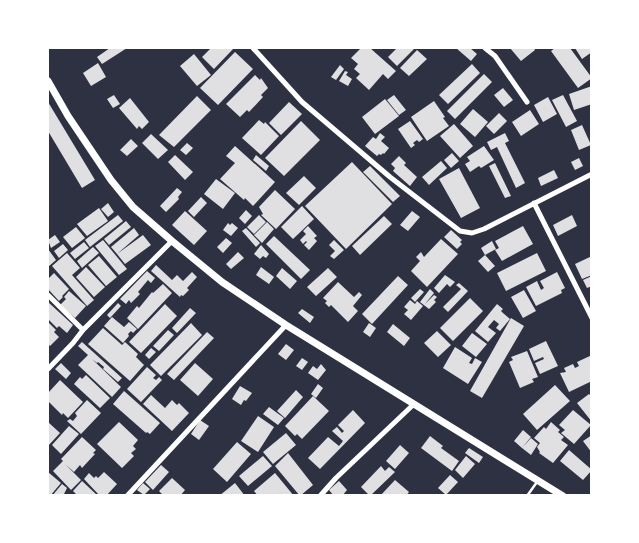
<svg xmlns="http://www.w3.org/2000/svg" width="639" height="543" viewBox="0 0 639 543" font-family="Lora,serif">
<rect width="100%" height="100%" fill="#2d3142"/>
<path fill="#e0e0e3" d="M110,48H127L102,64L97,57Z
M211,48H234L214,69L202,57Z
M361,48H370L396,71L388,79L383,74L369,90L356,78L360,74L354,69L358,64L351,58Z
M397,48H415L397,66L388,57Z
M456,48H470L477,54L471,61Z
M510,48H534L535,50L521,61Z
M555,48H570L592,78L578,88L551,51Z
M575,48H592V52L582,59Z
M417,50L427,59L409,76L400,68Z
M235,52L253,69L218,105L200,88Z
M194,54L211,75L197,86L180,66Z
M98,63L106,77L91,86L83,73Z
M472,64L480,73L448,104L439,95Z
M340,65L344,69L336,80L331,77Z
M345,71L348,72L346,75L352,79L348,86L339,81Z
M484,74L492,82L455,119L447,111Z
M255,75L260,80L261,78L268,88L261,95L263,97L249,112L247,110L240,117L226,104Z
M592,86V104L574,110L569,94Z
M503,88L513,100L504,107L494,95Z
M114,95L120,104L113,108L107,99Z
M394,95L406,110L399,115L387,100Z
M563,95L577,121L566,127L552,100Z
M197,96L211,110L174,147L159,135Z
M548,97L557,114L543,122L534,105Z
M130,98L149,122L142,129L139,126L137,129L119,108Z
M385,99L399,116L375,134L362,117Z
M434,101L445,117L443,118L449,126L427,141L411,117Z
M48,102L95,180L82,188L48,131Z
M289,102L302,114L281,135L269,123Z
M473,109L488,122L475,137L460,124Z
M530,110L539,124L521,136L512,122Z
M499,113L507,121L494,134L486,126Z
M259,120L264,124L265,122L279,136L261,155L242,138Z
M301,121L320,140L284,176L265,158Z
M410,121L423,139L419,142L417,140L413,143L415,145L411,148L398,129Z
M454,124L473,146L460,158L440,136Z
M582,125L591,145L579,150L571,130Z
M380,133L385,137L381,141L389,148L384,154L383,153L381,155L379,154L377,156L365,146L373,137L376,139Z
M505,133L509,141L505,143L525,183L516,188L497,147L491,150L487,142Z
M151,134L168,150L158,159L142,143Z
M131,139L138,146L127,156L120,150Z
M187,143L193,148L186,155L180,150Z
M235,146L275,182L253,206L245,198L244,200L220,179L235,163L226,156Z
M484,146L494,160L481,168L479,166L470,172L465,164L470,161L467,157Z
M452,153L459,161L451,168L444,160Z
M175,155L193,172L185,180L168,162Z
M256,155L269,166L266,171L253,160Z
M399,156L406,163L404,165L417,177L410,186L393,171L395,168L391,164Z
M579,158L583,166L575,170L571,162Z
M441,161L447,168L429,185L422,177Z
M352,162L392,204L346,249L305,206Z
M495,163L511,196L505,198L489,166Z
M370,166L400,196L393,202L363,172Z
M459,168L480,208L461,218L439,179Z
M554,170L558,178L541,186L538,178Z
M304,176L316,188L299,205L286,193Z
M216,179L235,193L223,209L204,194Z
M177,188L182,192L178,197L179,199L166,212L160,206Z
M275,190L295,209L276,229L261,215L263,214L259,207Z
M201,197L207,203L194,217L188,211Z
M108,203L114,212L108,217L101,209Z
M302,206L314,219L293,239L281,227Z
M99,208L108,221L87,236L77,224Z
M246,210L252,216L245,224L239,218Z
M185,211L207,231L194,245L172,225Z
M412,211L420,217L408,231L400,225Z
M118,215L123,221L90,247L85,240Z
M259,215L266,222L254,234L247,227Z
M572,215L577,226L558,236L553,225Z
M384,216L392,224L360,255L352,246Z
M126,221L131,227L109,245L104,239Z
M267,222L274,229L262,243L254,235Z
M228,223L230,225L232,223L238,228L231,236L223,230Z
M308,226L317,236L314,238L317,241L309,250L304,245L307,242L306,241L303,244L300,240L306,234L303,231Z
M523,226L533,244L502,261L495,250L499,248L495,241Z
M76,227L85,238L72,248L63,237Z
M134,228L139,235L117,254L111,247Z
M246,228L260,243L256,247L242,231Z
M451,230L462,240L460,242L462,244L457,249L444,237Z
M55,235L60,242L51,248L48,240Z
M143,235L151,245L125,264L117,254Z
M274,236L310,270L301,279L266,244Z
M226,238L232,243L223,253L217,247Z
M441,239L458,254L427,287L411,271L420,261L416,257L421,252L424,257Z
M103,240L127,269L119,275L95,246Z
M334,240L344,250L334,259L330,256L335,251L329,245Z
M492,241L496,249L485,255L481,248Z
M84,242L89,248L75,259L70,253Z
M63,244L68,250L59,258L54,251Z
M261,245L269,254L266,258L263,256L260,259L254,254Z
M93,247L99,253L82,268L77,261Z
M48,249L56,260L48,267Z
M238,252L244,258L231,269L226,264Z
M67,253L80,268L72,275L94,300L87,306L52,266Z
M537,253L546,271L506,291L497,273Z
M485,255L495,266L488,272L478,261Z
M99,256L117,277L106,286L88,265Z
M592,256V275L582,279L575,264Z
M156,265L172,280L177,275L183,281L192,272L197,277L187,288L189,290L183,296L181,295L180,297L151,271Z
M86,267L105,287L94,297L76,277Z
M261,267L274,277L269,284L256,275Z
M282,268L297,281L290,289L276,276Z
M328,268L337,277L316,296L307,287Z
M147,271L155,278L151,283L148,280L138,292L140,294L131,303L129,300L126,304L120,299Z
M557,272L565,288L561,290L562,293L536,306L526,287L537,281L541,290L544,288L540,281Z
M54,273L69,289L62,296L63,297L59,301L48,289V279Z
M445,275L455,282L450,287L447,284L439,293L434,288Z
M398,276L408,285L372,324L362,314Z
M592,276V286L587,288L583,280Z
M338,282L354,297L359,292L362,295L353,306L358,311L348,322L331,305L329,307L325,303L327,301L323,298Z
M459,283L468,291L448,312L443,307L461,289L456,285Z
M163,284L172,293L138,329L127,318L137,306L139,308L152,292L153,293Z
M420,289L424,292L415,302L411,298Z
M430,289L434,293L425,304L434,295L437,297L434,300L436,302L429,309L420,302Z
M524,290L536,311L523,318L511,297Z
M69,291L86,306L75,318L60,305L66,299L64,297Z
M470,298L483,311L453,341L440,328Z
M410,300L415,304L417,301L423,306L411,320L404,314L408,310L404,307Z
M48,302L73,325L67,333L59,326L57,328L48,319Z
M118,303L121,306L110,318L107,315Z
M165,304L177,316L141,353L129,342Z
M497,304L503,309L501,311L503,313L510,319L500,331L496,328L499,324L494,320L488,327L496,333L488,342L475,331Z
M190,308L196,313L177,333L172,328Z
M302,309L314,317L310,323L298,313Z
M112,317L124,327L129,322L137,329L133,333L131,331L128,334L129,336L123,343L104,326Z
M511,318L524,326L482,398L470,391Z
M48,322L56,330L54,332L59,337L50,346L48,344Z
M191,323L202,335L161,376L150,365Z
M369,323L376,328L370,337L363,332Z
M393,324L410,338L404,346L387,332Z
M103,328L122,345L125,342L138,354L136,357L144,365L130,381L88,344Z
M168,330L174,335L159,351L153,346Z
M437,331L451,345L438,357L424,343Z
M207,332L214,338L174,380L167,374Z
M472,333L487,344L476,357L462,346Z
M546,341L558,366L540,374L535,363L544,359L543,357L534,361L529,349Z
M82,342L122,378L118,382L103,369L104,367L98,362L97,363L92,359L121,387L112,397L78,365L88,355L78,346Z
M286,344L294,350L286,360L278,354Z
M455,347L472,358L469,363L472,364L475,358L482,362L468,384L443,368Z
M151,348L156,352L149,359L145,355Z
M527,351L538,377L532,379L534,382L520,388L509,362L513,360L511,357Z
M592,355V381L569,392L560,373L566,372L564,368L573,364L575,368L579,366L577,362Z
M302,358L308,362L302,370L296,366Z
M61,363L71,373L66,379L55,369Z
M195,363L213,379L198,396L180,380Z
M321,364L326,370L318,380L308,373L313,366L317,369Z
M147,367L156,375L153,378L156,380L159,377L162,380L141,402L127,389Z
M86,375L110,398L100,408L74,384L80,377L82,379Z
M60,380L83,402L68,418L63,413L62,415L48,401V393Z
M318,384L323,388L316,398L311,394Z
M555,385L570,401L537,430L523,414Z
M240,386L252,393L246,401L244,400L241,405L232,399Z
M296,390L303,397L285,418L277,411Z
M124,391L160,423L150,434L147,432L146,433L113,404Z
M589,394L592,397V422L577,403Z
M151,395L165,408L172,400L177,405L179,403L189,413L172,431L143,404Z
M313,396L329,411L302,439L297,434L295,436L285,426Z
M87,400L101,413L81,434L67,421L70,419L73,421L77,416L75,413Z
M269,407L284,418L278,425L263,414Z
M353,410L365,423L320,469L308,458L328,437L339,446L343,441L332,431L337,427L342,433L344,431L338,425Z
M573,410L591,425L574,444L561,433L565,430L559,425Z
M258,416L274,427L258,452L241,441Z
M200,420L209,426L199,440L191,434Z
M48,422L60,433L48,446Z
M119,422L138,440L133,446L136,449L131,453L134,456L122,468L97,444Z
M551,422L560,430L558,432L564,437L561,440L568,445L553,463L539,453L540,452L537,447L540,443L534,438L544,427L546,429Z
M69,426L79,434L61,454L52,445Z
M523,430L531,437L522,448L514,441Z
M286,433L296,445L273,464L263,452Z
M592,435V453L583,441Z
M430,436L443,446L441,448L459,461L452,471L421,448Z
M82,437L96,450L93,453L95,454L82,468L80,465L74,472L65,464L81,480L71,490L53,471L63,461L61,459Z
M531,438L538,444L531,455L522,448Z
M237,442L251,454L227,482L213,469Z
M400,445L409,453L395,469L386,461Z
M469,448L483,457L479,463L465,453Z
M569,450L592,470L583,480L560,461Z
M288,453L313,485L300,496L275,466Z
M263,456L272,466L248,486L239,476Z
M466,456L475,464L463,478L455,470Z
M161,465L169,472L153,490L145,482Z
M381,466L385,471L389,467L395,472L370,496L361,487Z
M48,472L61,483L50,496H48Z
M104,472L117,484L106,496H100L84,479L89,473L94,478L96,476L98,478Z
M275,473L294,496H258L254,491Z
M450,475L458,482L446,495L438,488Z
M172,478L185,490L180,496H164L159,491Z
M395,480L409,492L406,496H380Z
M82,481L98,496H78L73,491Z
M339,481L347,490L342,496H334L329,490Z
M143,483L150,489L144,495L137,490Z
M235,483L245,496H219Z
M62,484L67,488L64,494L62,496H52Z"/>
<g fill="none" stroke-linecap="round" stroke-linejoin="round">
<path stroke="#fff" stroke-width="2.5" d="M527,496L537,482"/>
<path stroke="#fff" stroke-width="5" d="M253,48L302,102L390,177L460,231L472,233L484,229L592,174
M485,48L495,56L527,102
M534,203L592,318
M48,295L83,330
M48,369L73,343L83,330L172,241
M127,496L286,325
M320,496L336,478L414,404"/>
<path stroke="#fff" stroke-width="7" d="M48,81L68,116L111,180L133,207L172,241L222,282L286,325L563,496"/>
</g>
<rect width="639" height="543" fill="none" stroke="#ffffff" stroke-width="98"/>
</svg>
